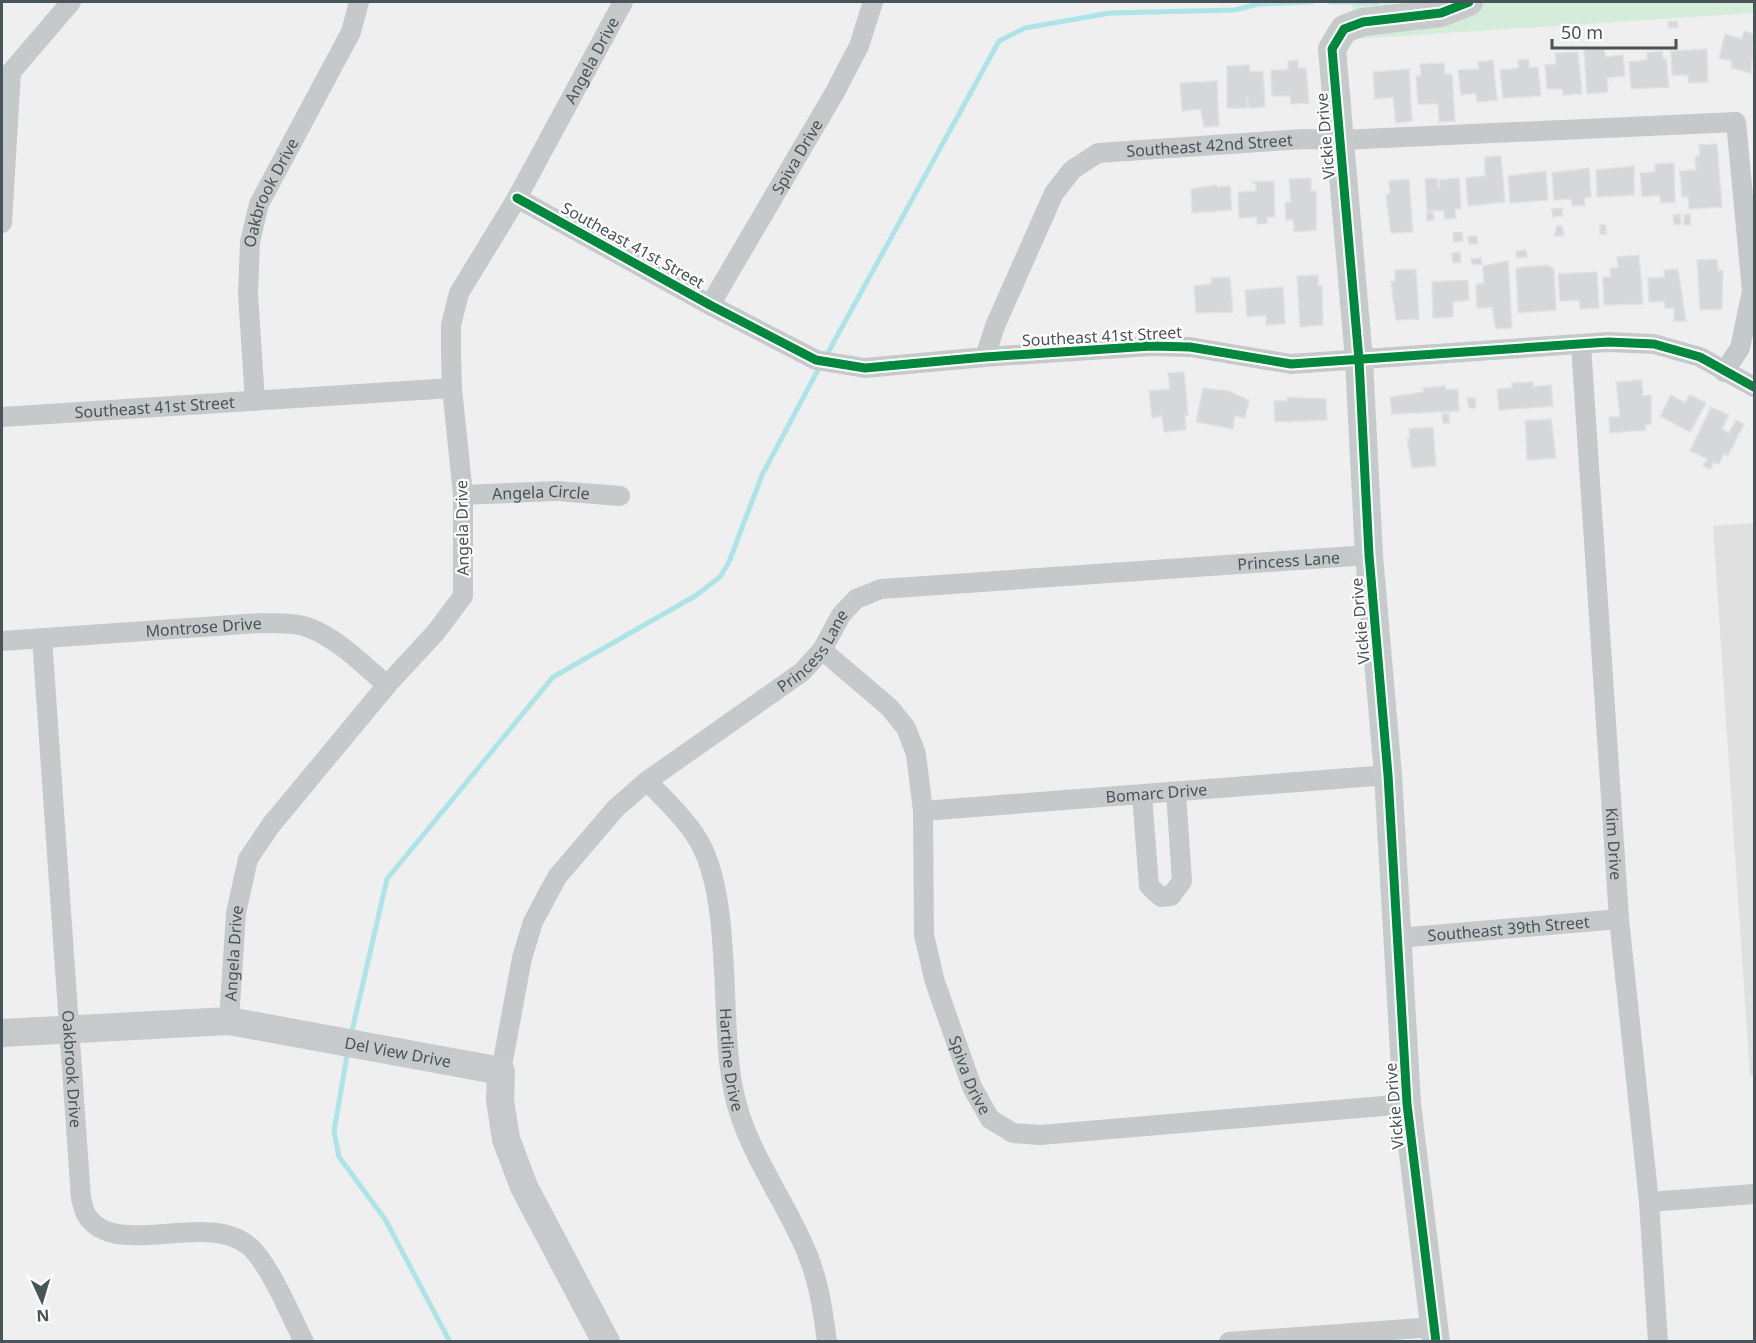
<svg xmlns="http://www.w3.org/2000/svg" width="1756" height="1343" viewBox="0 0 1756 1343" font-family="'Noto Sans',sans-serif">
<rect width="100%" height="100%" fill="#efefef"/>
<path fill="#e1e0e0" d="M1754,523V1075L1750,1076L1713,526Z"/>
<path fill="#d5ecda" d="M1352,2H1754V13L1355,39Z"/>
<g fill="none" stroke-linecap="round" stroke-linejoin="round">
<path stroke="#ade4e7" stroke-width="5" d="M1330,2H1377
M825,358L999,41L1025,28L1110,13L1235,10L1258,4L1312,2
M351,1035L387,879L553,677L695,596L720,577L729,562L762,475L820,366
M348,1050L334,1131L339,1157L385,1219L450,1342"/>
</g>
<path fill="#d5d7d8" stroke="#e0e1e2" stroke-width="1.5" d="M1677,21L1678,27L1669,28L1668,22Z
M1744,31L1754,34L1751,73L1731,68L1732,61L1719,58L1725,34L1742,39Z
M1604,48L1605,57L1623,55L1625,76L1607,78L1608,92L1587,94L1584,50Z
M1707,49L1708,82L1689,83L1688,75H1672L1671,51Z
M1662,51L1663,59H1666L1669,87L1631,89L1629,62L1647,60V53Z
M1578,52L1582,94L1563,95L1562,89H1547L1545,65L1556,64L1555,53Z
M1529,59V68L1538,67L1541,96L1503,98L1500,70L1519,68L1518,60Z
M1298,60V68H1306L1309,103L1291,104L1290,96H1272L1271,70H1288V61Z
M1493,60L1497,100L1477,102L1476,93L1461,95L1458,70L1479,69L1478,62Z
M1444,63L1445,74H1452L1455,121L1439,122L1438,104H1418L1416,76H1421L1420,64Z
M1249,65L1250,72L1263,71L1265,107L1249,108L1247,96V108H1227V66Z
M1409,69L1412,121L1396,123L1393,97L1375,99L1373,72Z
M1217,81L1219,126L1204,127L1201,109L1182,111L1180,83Z
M1717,144L1722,207L1689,209L1688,197H1682L1680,171L1696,170L1695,157L1700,156L1699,145Z
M1501,156L1505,202L1468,206L1466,178L1485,176V157Z
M1674,163L1675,202L1661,203L1660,195L1642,197L1640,173L1655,172V164Z
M1634,166V195L1597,197L1596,170Z
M1589,168L1591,197L1584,198L1585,205L1572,206V199L1554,200L1552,173Z
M1546,171L1548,200L1510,203L1508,176Z
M1311,178V191H1316V230L1294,232L1293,219L1286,220L1285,202H1291L1289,179Z
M1437,178L1438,187H1440L1439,180L1459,178L1461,209H1455L1456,218L1445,219L1444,210L1427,211L1425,179Z
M1409,179L1413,232L1391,233L1386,195L1390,194L1389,181Z
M1274,181L1275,217H1267V223L1257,224V217L1239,218L1238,192L1256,191V184L1251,182Z
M1216,185V187L1230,186L1232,210L1192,213L1191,189Z
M1562,208L1563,216L1553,217L1552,209Z
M1433,212L1434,220L1427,221L1426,213Z
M1680,214L1681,224L1674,225L1673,215Z
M1690,214L1691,225H1684V215Z
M1600,225H1606V234H1600Z
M1557,226H1562L1564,236H1554Z
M1462,232L1463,241L1454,242L1453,233Z
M1477,236L1478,244H1469L1468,237Z
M1526,250L1527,257L1517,258L1516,251Z
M1460,252L1461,262L1453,263L1452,253Z
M1639,255L1643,304L1604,305L1603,277H1611L1610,268H1618L1617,257Z
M1481,258L1482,264L1472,265L1471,259Z
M1717,259L1718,271L1723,270L1722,309L1700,310L1697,260Z
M1508,261L1512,328L1496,329L1492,307L1477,308L1476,284L1484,283L1483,266Z
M1548,265L1554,270L1556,310L1518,313L1516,268Z
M1416,269L1419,319L1396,320L1391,282L1395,281V270Z
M1678,269L1686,321H1674V308H1665L1664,301L1649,302L1648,278L1665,277L1664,270Z
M1597,272L1599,308L1580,309L1579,300L1560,301L1558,274Z
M1318,275V286H1322L1323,325L1300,327L1297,276Z
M1230,277L1233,312L1196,313L1194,286L1212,284L1211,278Z
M1468,280L1469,300L1453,302V317L1433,318L1432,282Z
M1283,287L1285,324L1266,325V315L1247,317L1245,290Z
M1184,372L1188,415H1185L1186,430L1164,432L1162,416L1152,418L1149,391L1170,389L1168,373Z
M1642,380L1643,396L1651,395V424L1645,425L1646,430L1610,433L1609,417H1620L1616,382Z
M1533,382V387L1551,385L1553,406L1499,410L1497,389L1512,388V383Z
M1445,386L1446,390L1458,389L1459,411L1392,414L1390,397L1424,392L1423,388Z
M1203,388L1228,391L1249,400L1245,418L1235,416L1233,429L1196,422Z
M1671,395L1685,403L1690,395L1706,403L1690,432L1660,416Z
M1287,397L1326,399L1327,420L1275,422L1274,401H1287Z
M1467,398H1475L1476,408H1469Z
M1711,407L1729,415L1722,429L1729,433L1736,420L1744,424L1728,456L1724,454L1719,464L1714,462L1710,469L1703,466L1707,459L1690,451Z
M1442,414H1449V423H1443Z
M1551,419L1556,458L1527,460L1525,421Z
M1433,427L1436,466L1412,468L1407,438H1410L1409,429Z"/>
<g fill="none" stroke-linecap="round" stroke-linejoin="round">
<g stroke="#c6c9ca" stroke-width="20">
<path d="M517,198L710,305L816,360L865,368L985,357L1151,346L1190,347L1291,364L1608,342L1654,344L1700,357L1754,387"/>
<path d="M2,223L11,72L71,2"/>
<path id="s1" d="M710,305L835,92L859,46L873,2"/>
<path id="s2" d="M1581,345L1619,919L1649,1202L1658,1342"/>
<path id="s3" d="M985,357L995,326L1054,193L1072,170L1098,153L1303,139L1340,140L1736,122L1752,291L1740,348L1724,372"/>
<path id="s4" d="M255,401L248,294L250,242L259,204L351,32L359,2"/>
<path id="s5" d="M2,417L452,388"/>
<path id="s6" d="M463,495L557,491L620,496"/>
<path id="s7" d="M42,638L81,1199C83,1204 84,1212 87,1216C116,1260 207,1210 249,1246C269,1263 291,1316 304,1342"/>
<path id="s8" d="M2,641L260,623C276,624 293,622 307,627C338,638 363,665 387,685"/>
<path id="s9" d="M822,650L889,707L906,728L916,754L923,811L924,935L935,982L972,1087L990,1119L1013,1133L1040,1135L1407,1104"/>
<path id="s10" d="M647,781C663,798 682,815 695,835C735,893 718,1022 734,1093C746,1151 785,1199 807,1253C819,1282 823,1311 827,1342"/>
<path d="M1142,795L1149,886L1161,897L1171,896L1182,881L1176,793"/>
<path id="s11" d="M923,811L1388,775"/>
<path id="s12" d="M1398,938L1619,919"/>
<path id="s13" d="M229,1021L236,913L248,859L271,825L387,685L436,632L463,596V495L452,388L451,352V325L459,293L517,198L623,2"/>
<path id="s14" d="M501,1071L522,958L533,922L557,877L616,808L647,781L802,672L822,650L841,615L856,599L881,589L1369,555"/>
<path d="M1649,1202L1754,1194"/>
<path d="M1229,1342L1434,1327"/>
</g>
<g stroke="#c7cacb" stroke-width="28">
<path id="s15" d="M2,1033L229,1021L501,1071L500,1100L506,1139L524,1187L606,1342"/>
<path d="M1436,1342L1407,1104L1388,775L1369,555L1359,360L1332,49L1344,29L1363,22L1441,13L1469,2"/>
</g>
<g stroke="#fff" stroke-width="13">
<path id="cycleway" d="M517,198L710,305L816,360L865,368L985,357L1151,346L1190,347L1291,364L1608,342L1654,344L1700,357L1754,387
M1436,1342L1407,1104L1388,775L1369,555L1359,360L1332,49L1344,29L1363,22L1441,13L1469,2"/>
</g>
<use href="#cycleway" stroke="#00873e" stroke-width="9"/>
</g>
<g text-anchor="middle" stroke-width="4.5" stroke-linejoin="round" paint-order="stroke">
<g font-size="16" fill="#485459" stroke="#fff">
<text dy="6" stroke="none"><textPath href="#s13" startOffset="1076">Angela Drive</textPath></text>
<text transform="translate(1325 136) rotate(-95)" y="6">Vickie Drive</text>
<text dy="6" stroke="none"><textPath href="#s3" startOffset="350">Southeast 42nd Street</textPath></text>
<text dy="6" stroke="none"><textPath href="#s1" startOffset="172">Spiva Drive</textPath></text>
<text dy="6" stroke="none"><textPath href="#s4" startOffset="213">Oakbrook Drive</textPath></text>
<text transform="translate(633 245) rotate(29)" y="6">Southeast 41st Street</text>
<text transform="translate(1102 336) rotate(-3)" y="6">Southeast 41st Street</text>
<text dy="6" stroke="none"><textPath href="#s5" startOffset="153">Southeast 41st Street</textPath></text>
<text dy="6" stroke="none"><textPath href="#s6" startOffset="78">Angela Circle</textPath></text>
<text transform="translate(462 528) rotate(-91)" y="6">Angela Drive</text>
<text dy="6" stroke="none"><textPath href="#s14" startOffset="1052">Princess Lane</textPath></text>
<text transform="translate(1360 621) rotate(-95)" y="6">Vickie Drive</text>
<text dy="6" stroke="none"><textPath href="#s8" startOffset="202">Montrose Drive</textPath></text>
<text dy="6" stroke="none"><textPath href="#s14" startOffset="548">Princess Lane</textPath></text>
<text dy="6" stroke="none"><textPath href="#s11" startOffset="234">Bomarc Drive</textPath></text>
<text dy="6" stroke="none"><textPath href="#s2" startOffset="500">Kim Drive</textPath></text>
<text dy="6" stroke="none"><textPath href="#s12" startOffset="111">Southeast 39th Street</textPath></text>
<text dy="6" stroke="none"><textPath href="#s13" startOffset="68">Angela Drive</textPath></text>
<text dy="6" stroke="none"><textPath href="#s15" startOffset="399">Del View Drive</textPath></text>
<text dy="6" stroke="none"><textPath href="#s10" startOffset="302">Hartline Drive</textPath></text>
<text dy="6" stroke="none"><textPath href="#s7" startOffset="432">Oakbrook Drive</textPath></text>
<text dy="6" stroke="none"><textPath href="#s9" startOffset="472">Spiva Drive</textPath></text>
<text transform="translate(1394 1106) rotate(-95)" y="6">Vickie Drive</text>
</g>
</g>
<rect width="1756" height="1343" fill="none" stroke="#485459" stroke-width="6"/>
<g transform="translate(42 1301) rotate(176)" stroke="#ffffff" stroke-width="4.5" paint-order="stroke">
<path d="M0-4.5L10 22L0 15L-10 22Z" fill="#485459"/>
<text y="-9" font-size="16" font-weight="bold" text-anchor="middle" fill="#485459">N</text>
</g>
<path d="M1552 39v9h124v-9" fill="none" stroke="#485459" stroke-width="3"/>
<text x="1561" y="39" font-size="18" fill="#485459" stroke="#ffffff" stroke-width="4.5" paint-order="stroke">50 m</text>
</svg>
